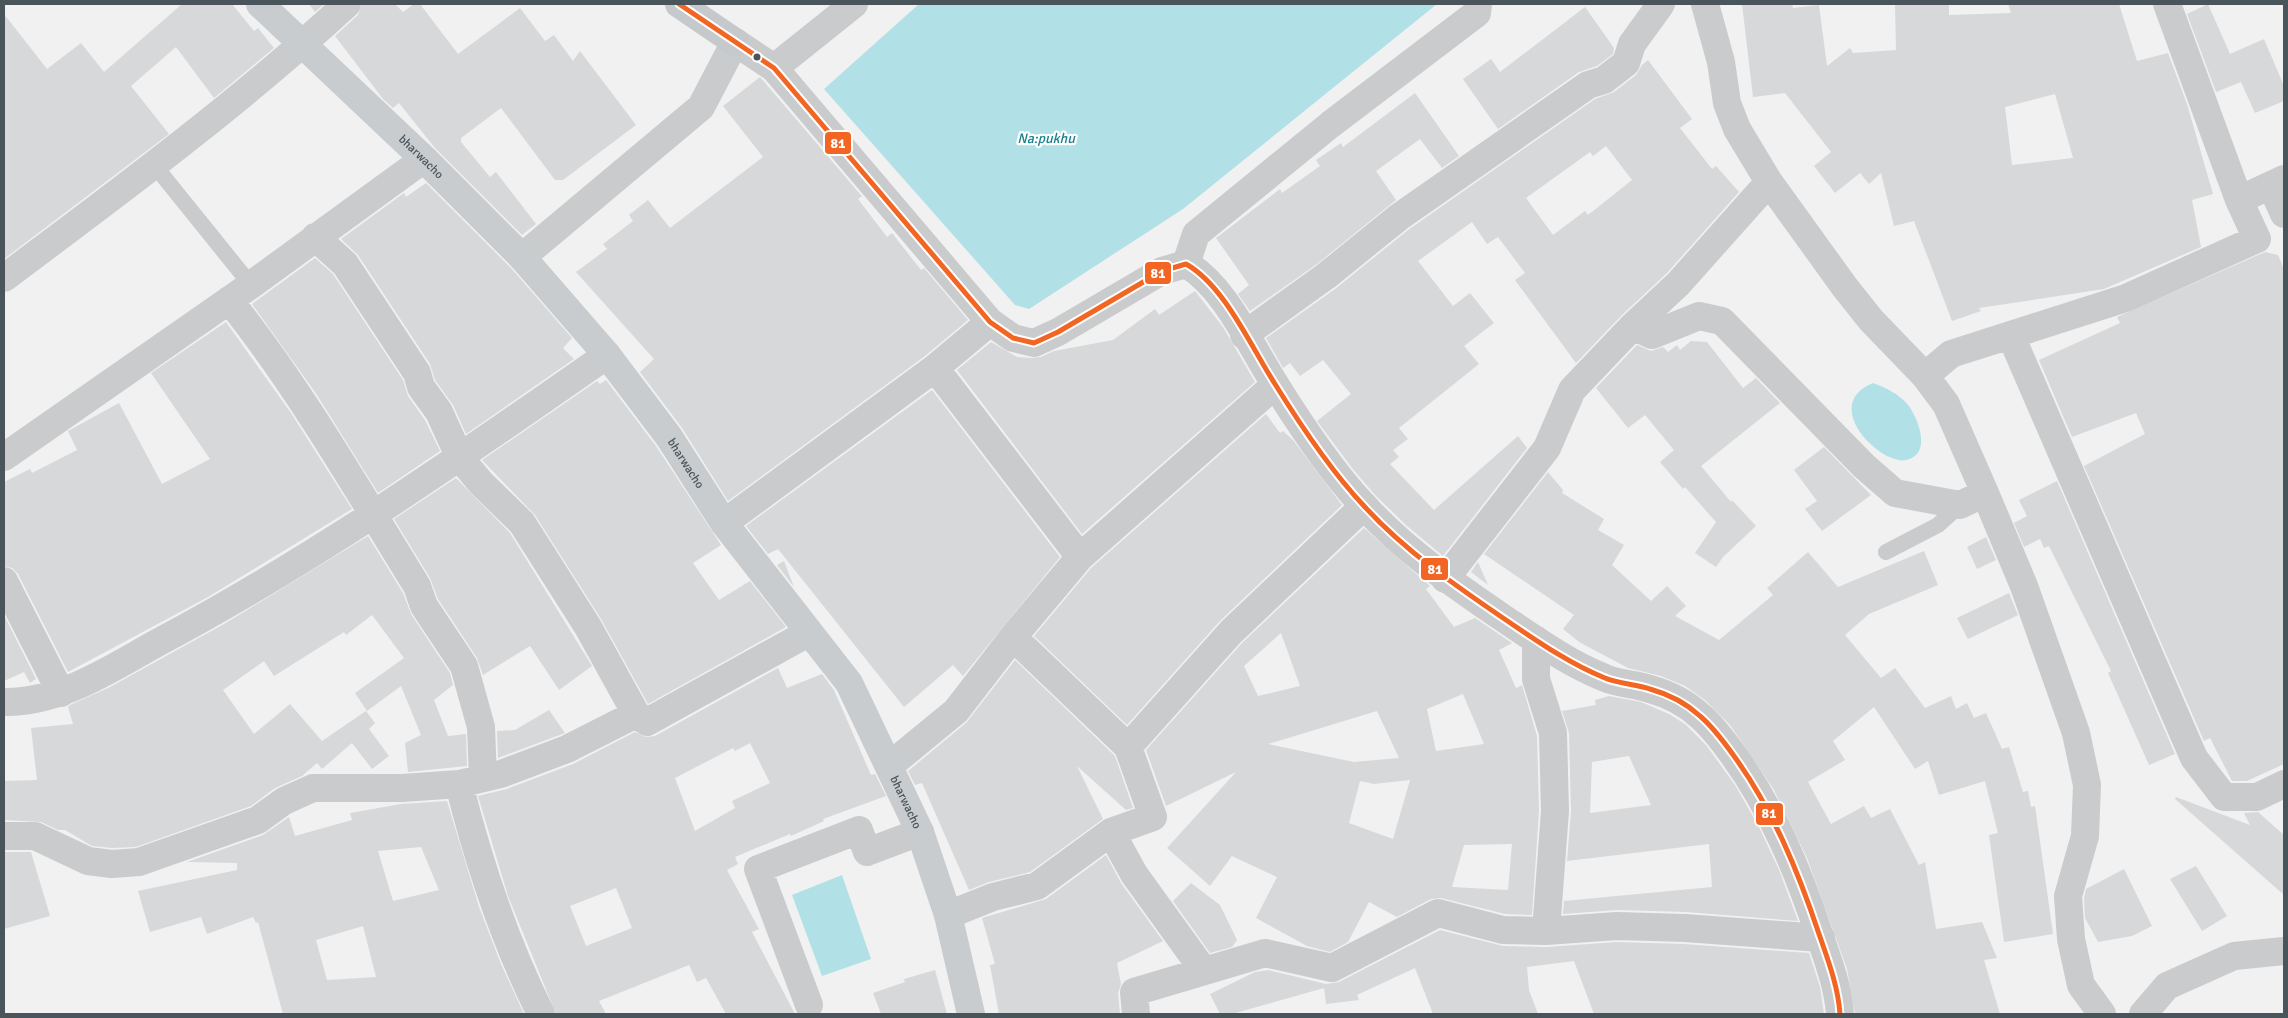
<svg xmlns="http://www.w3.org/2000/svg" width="2288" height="1018" viewBox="0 0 2288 1018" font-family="Signika,sans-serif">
<rect width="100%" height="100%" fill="#f1f1f1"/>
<path fill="#b1e1e6" d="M919,4H1437L1183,209L1029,309L1015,305L824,89Z
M1873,383C1886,388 1898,393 1908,405C1919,419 1932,455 1906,460C1881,466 1819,405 1873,383Z
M842,875L871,959L822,976L792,895Z"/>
<path fill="#d7d8da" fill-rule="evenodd" d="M182,4H232L254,31L258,28L274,48L214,98L176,47L131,86L169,134L4,259V14L47,69L81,43L104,72Z
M309,4H324L315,12Z
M362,4H395L403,12L414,4H420L458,54L520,8L545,41L554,35L573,61L580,51L636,125L563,180H555L501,108L461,138V142L490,177L496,172L536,224L522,235L435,148L399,103L393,108L383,99L335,36L358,15Z
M1742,4H1792L1793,8L1819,5L1827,66L1850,48L1853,53L1896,50L1895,4H1949V15L2011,13L2008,4H2119L2137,61L2168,53L2187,104L2213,194L2192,200L2201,247L2104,289L1979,308L1981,311L1952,321L1914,221L1894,226L1881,173L1869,184L1860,173L1835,193L1814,166L1831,152L1785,93L1753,97ZM2055,94L2073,158L2012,165L2005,107Z
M2208,4L2230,54L2264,39L2284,86V101L2255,113L2241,82L2216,92L2187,14Z
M1585,7L1614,48L1613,54L1597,66L1579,72L1498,129L1463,79L1491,59L1500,72Z
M1648,60L1692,119L1680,128L1712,169L1716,166L1739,192L1667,273L1622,315L1576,363L1515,280L1525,273L1498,237L1487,244L1472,222L1418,261L1453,306L1470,293L1494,323L1464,346L1479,364L1399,428L1408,439L1393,450L1399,457L1390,464L1434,510L1518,436L1527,448L1443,556L1407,526L1375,495L1352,468L1317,421L1351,394L1323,360L1300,376L1290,363L1283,368L1266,338L1335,289L1408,230L1595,99L1614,92L1636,75L1642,65ZM1606,146L1632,180L1588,215L1585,211L1553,235L1526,198L1590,152L1593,156Z
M760,77L860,194L862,196L858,199L887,237L892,233L921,270L924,268L968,320L925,356L728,501L682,428L640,372L654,359L576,272L607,249L603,244L633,221L629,215L648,200L670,228L763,157L723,106Z
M1415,93L1459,156L1442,168L1420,139L1376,171L1396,200L1317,264L1250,311L1238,294L1249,285L1216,238L1280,189L1282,193L1320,166L1316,160L1341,143L1343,147Z
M426,183L511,268L572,338L563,348L574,359L466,434L453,405L435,380L430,364L358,255L341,239L404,193L406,197Z
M2265,252L2278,255L2284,269V764L2247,781H2232L2210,738L2204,741L2084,466L2145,434L2136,413L2072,437L2039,360L2120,323L2117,317Z
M315,258L333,274L403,380L408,396L425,420L440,451L378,493L317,395L252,304Z
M1195,291L1223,327L1255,382L1082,534L957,370L991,342L1017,357L1031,358L1041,357L1054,351L1113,340L1155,309L1159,315Z
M226,322L291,413L352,509L208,597L68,672L18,574L12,568L4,566V482L30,469L32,473L77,450L68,431L119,403L162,484L210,459L151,373Z
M1691,341L1707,342L1743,388L1756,378L1780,403L1701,466L1731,502L1732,500L1756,526L1723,557L1716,567L1695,553L1716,522L1685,487L1683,489L1660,462L1674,450L1645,415L1628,428L1596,388L1637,345L1651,351L1663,347L1668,352L1677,345L1680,350Z
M606,380L656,446L721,545L693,563L719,600L750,581L786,627L648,704L601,619L535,515L482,460L597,381L600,384Z
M932,390L1060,557L963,676L953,665L904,707L778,549L768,554L746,526Z
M1266,414L1280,433L1283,431L1293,440L1342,505L1220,621L1127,725L1034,636L1091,568Z
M1824,447L1871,495L1822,531L1805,509L1817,501L1794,470Z
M1548,472L1563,490L1562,493L1604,519L1598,530L1624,545L1612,565L1651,601L1667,586L1686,606L1675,616L1719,640L1773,595L1767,588L1808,552L1838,587L1924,551L1938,585L1869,614L1845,635L1881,678L1895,668L1925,708L1951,696L1956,709L1967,703L1974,718L1986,713L2002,749L2009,747L2023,792L2028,791L2031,807L2035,806L2053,934L2004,942L1989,835L1998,833L1985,781L1939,795L1928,761L1915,769L1874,707L1833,741L1845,760L1808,782L1831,824L1864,806L1871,818L1890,809L1919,865L1925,862L1936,929L1982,922L1997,958L1984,960L2000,1014H1855L1847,969L1807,858L1774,790L1730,725L1705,700L1685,686L1661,676L1628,668L1579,642L1563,629L1574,615L1484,554Z
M456,478L510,533L592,666L559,690L530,646L483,675L477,658L438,599L430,578L394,519Z
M2057,481L2175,754L2149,765L2108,673L2111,671L2049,546L2044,548L2040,539L2024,547L2014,523L2027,516L2019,500Z
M1364,528L1430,586L1426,589L1454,627L1475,618L1512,643L1499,650L1516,688L1522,685L1537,736L1539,811L1532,915L1505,914L1441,898L1431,899L1397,917L1369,902L1348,942L1330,952L1307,946L1256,918L1277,877L1232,856L1210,886L1167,848L1236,772L1166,806L1146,750L1242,643ZM1281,633L1300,686L1258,696L1244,666ZM1463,694L1484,744L1436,751L1427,709ZM1377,711L1399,758L1354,762L1268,744ZM1410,780L1393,839L1349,823L1360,781L1374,784ZM1512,844L1508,890L1452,887L1464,845Z
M368,536L403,593L411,614L450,673L453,685L434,700L448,736L466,734L467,766L408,772L405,743L421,735L401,686L367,711L355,693L404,658L372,615L346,635L344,632L274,676L264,661L223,690L254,734L290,704L322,741L366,711L375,723L369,729L389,756L372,769L352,743L322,769L317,763L302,776L275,788L251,806L136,847L112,848L92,846L65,830H58L41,822L4,820V781L37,780L31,728L73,724L68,707L70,705L110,687L224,624Z
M1986,537L1996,560L1977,569L1967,547Z
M784,561L794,587L777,565Z
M1478,562L1488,585L1471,572Z
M2009,593L2018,615L1968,639L1957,618Z
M4,615L36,679L30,683L24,672L4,681Z
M1015,660L1115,756L1133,808L1126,810L1077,766L1103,819L1030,872L989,882L969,890L922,783L915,785L908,771L966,723Z
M778,668L787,688L822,674L834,690L871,775L875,774L886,796L823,819L824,821L791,836L790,834L735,857L738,864L727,870L759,929L752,932L795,1014H726L706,978L697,982L689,965L599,1001L606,1014H556L508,896L478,796L507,789L573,764L635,732L646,737L655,736ZM750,743L770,783L732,801L735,808L695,831L675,778L733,748L735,751ZM616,888L632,928L586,946L570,906Z
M1609,696L1641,702L1669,714L1685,724L1706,745L1735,785L1759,827L1779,870L1798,921L1686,912L1617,910L1563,914L1564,901L1712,887L1709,844L1567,861L1571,811L1569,733L1562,711L1596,705L1595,700ZM1629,756L1651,805L1590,813L1592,762Z
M549,710L565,733L498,758L497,731L515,730Z
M2176,797L2250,825L2244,813L2258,812L2284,835V895L2175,799Z
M447,801L479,907L501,964L524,1014H283L258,922L256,923L253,917L207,934L201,917L150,932L138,891L237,870V863L187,862L263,835L289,817L295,836L352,820L350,813L401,804ZM421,847L439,890L393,901L378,851ZM363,926L376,977L327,980L316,940Z
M4,852H31L50,916L4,929Z
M1106,855L1121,883L1163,941L1117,963L1121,984L1118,993L1120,1014H999L990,965L995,964L982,918L1046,899Z
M2196,866L2227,916L2202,931L2170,879Z
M2124,869L2152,926L2132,936L2098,942L2085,918L2084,898L2086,889Z
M1191,883L1220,905L1237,940L1232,947L1210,953L1173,901Z
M1440,930L1503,946L1547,947L1617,942L1684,944L1809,953L1820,987L1824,1014H1594L1574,961L1527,967L1529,990L1538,1014H1433L1415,968L1357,995L1359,1000L1326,1004L1324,988L1232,1014H1220L1210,994L1255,972L1268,970L1326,984L1339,982Z
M935,970L947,1014H881L873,993L905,982L904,979Z"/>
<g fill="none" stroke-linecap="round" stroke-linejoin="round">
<path stroke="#c9cbcc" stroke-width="16" d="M155,166L251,285
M1886,552L1938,525L1960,505"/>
<path stroke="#c9cbcc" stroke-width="28" d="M1705,4L1721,62L1727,103L1737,129L1769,182L1844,286L1871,320L1925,376L1951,354L2126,298L2257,239L2239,200L2284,179
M2167,4L2239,200
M774,68L854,4
M2271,185L2284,214
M315,237L345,264L417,373L421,387L439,412L460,458L481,483L522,523L588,627L636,714
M522,257L701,107L735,42
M1186,264L1196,234L1331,124L1477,13L1478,4
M4,278C122,190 239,103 347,4
M229,300C300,389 357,489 417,586L424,606L464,666L481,727L483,778
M1633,326L1652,335L1699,316L1722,321L1864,466L1895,493L1960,505L1985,493
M1244,335L1326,276L1399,217L1588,85L1604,80L1626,63L1632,44L1661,4
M2011,336L2194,758L2224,797H2257L2284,784
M935,368L1080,557
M1925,376L1946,404L1985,493L2024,586L2076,733L2087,785L2085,836L2068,896L2071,939L2081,985L2102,1014
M4,457L251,285L424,159
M724,523L935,368L990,322
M1445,579L1547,448L1572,390L1633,326L1678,284L1769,182
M4,581L61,693
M1536,640V679L1553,733L1555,811L1546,931
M4,702C60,703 110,669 157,643C315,559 461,457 607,355
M1128,747L1231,632L1364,506
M889,766L956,711L1013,637L1080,557L1275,385
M1111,832L1134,874L1204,971
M4,836H35L88,861L112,864L139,862L258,820L284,801L313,788H403L459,784
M948,915L993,897L1037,886L1111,832L1153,817L1128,747L1013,637
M809,1005L758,869L859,830L867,852L920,832
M541,1014C504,940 479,864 459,784L501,774L567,749L636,714L647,722L808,633
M1136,1014L1134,992L1265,953L1332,968L1438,913L1503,930L1546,931L1617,926L1685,928L1821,938
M2143,1014L2167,986L2234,956L2284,951"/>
<path stroke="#c9cbcc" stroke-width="28" d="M735,42L774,68L990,322L1013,338L1034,343L1058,332L1162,271L1186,264C1225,286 1251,347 1275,384C1301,426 1330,470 1364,506C1405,551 1456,586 1506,620C1537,641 1570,664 1605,678C1619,684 1636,684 1650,689C1668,694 1687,704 1700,716C1713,727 1724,742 1734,756C1773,810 1798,871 1819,934C1828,960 1838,986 1840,1014"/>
<path stroke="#c9ccce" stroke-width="28" id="s1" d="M260,4L424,159L522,257L607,355L669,437L724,523L849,683L920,832L948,915L971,1014"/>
<path stroke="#c6c9cc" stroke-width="28" d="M679,4L735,42"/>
<g stroke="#fff" stroke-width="9">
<path id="bus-1" d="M679,4L774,68L990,322L1013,338L1034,343L1058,332L1162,271L1186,264C1225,286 1251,347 1275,384C1301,426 1330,470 1364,506C1405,551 1456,586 1506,620C1537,641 1570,664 1605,678C1619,684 1636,684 1650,689C1668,694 1687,704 1700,716C1713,727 1724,742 1734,756C1773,810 1798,871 1819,934C1828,960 1838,986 1840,1014"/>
</g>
<use href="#bus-1" stroke="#f26522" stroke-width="5"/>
</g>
<circle fill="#4a545b" stroke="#fff" stroke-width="2" cx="757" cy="57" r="4.5"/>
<g text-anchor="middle" stroke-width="4.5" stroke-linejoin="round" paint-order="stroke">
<g font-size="12" fill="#4a545b" stroke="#fff">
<text dy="4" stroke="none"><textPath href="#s1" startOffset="222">bharwacho</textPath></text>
<text dy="4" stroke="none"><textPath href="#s1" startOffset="628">bharwacho</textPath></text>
<text dy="4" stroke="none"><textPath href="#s1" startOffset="1034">bharwacho</textPath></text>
</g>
<g font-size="14" font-style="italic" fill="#1c818d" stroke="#fff">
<text x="1046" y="143">Na:pukhu</text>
</g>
</g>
<g stroke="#fff" stroke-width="2">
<rect x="824" y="131" width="28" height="24" rx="5" fill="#f26522"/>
<rect x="1144" y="261" width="28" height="24" rx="5" fill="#f26522"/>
<rect x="1420" y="557" width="29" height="24" rx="5" fill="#f26522"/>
<rect x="1755" y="802" width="29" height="24" rx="5" fill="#f26522"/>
</g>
<g font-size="14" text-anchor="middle" font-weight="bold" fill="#fff">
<text x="838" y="148">81</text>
<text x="1158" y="278">81</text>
<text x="1435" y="574">81</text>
<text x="1769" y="818">81</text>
</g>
<rect width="2288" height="1018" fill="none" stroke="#4a545b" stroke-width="10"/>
</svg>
